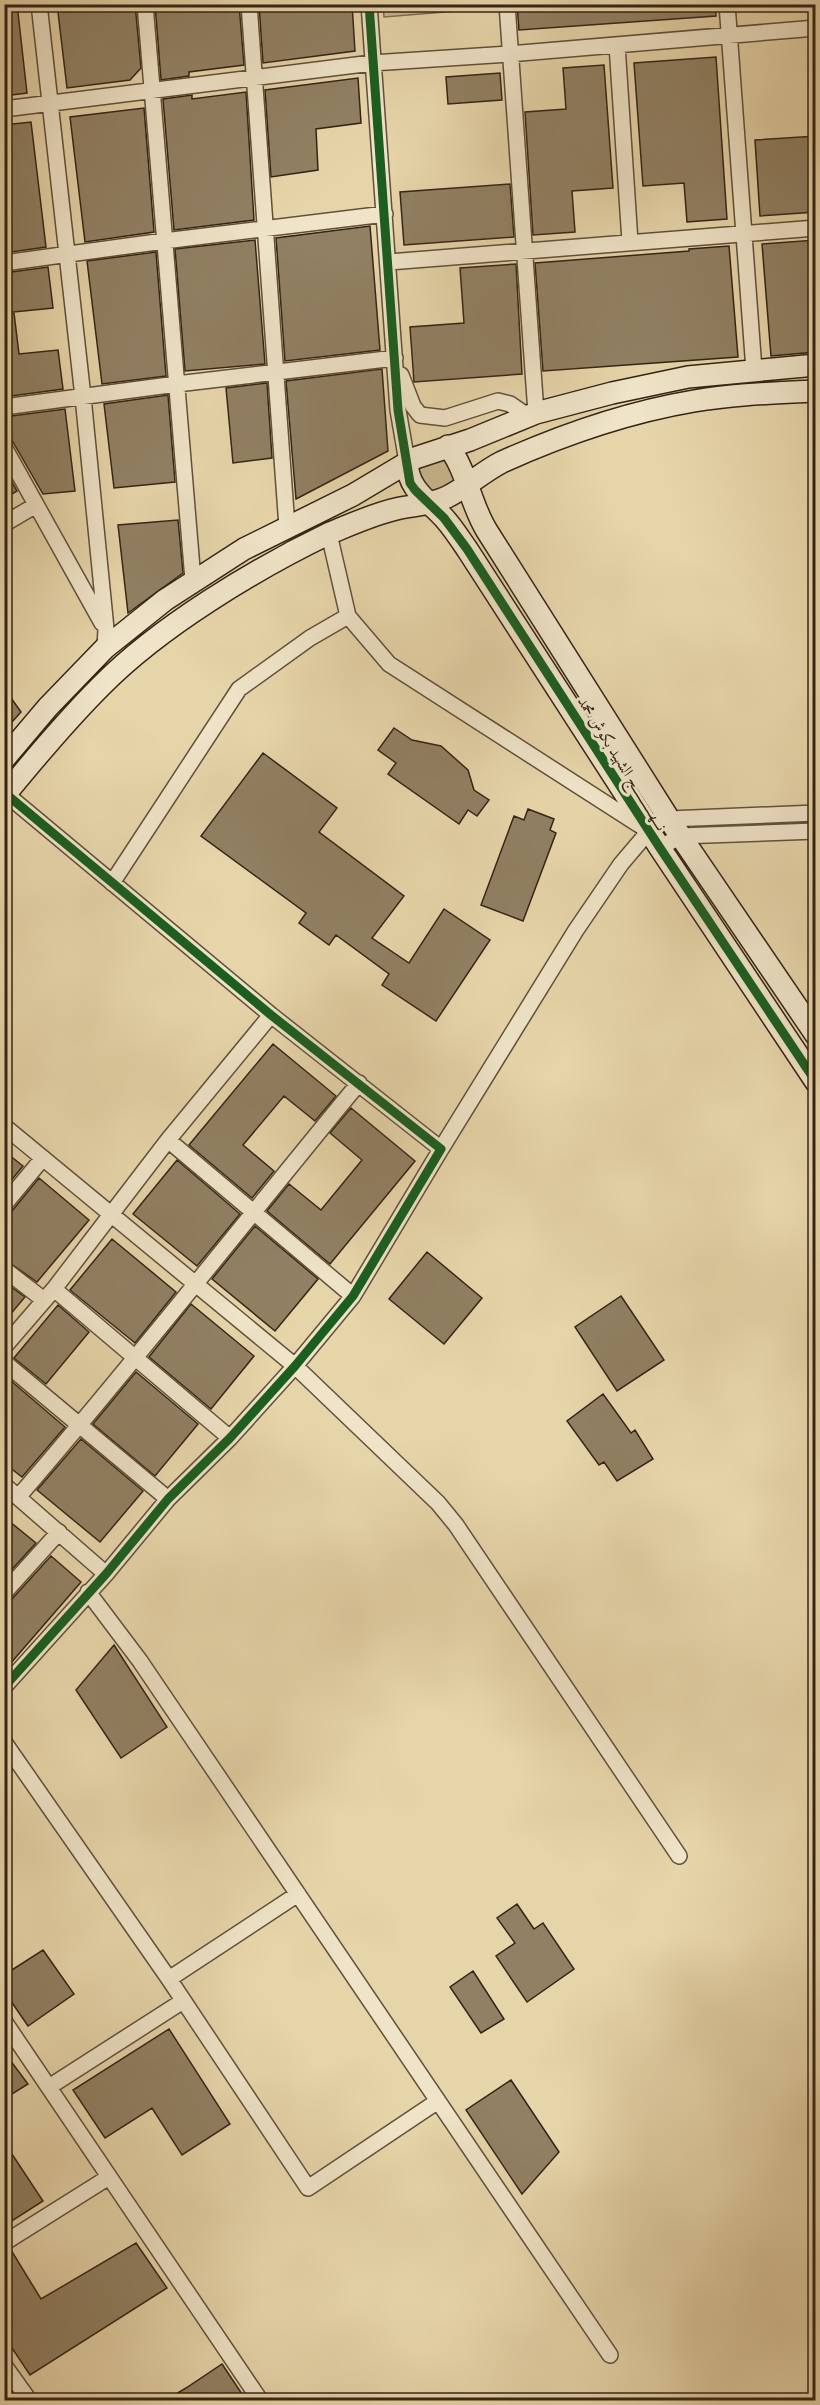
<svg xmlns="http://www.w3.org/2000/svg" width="820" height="2405" viewBox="0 0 820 2405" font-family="Vollkorn,Amiri,serif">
<rect width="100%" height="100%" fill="#e7d5aa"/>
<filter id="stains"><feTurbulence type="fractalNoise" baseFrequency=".00333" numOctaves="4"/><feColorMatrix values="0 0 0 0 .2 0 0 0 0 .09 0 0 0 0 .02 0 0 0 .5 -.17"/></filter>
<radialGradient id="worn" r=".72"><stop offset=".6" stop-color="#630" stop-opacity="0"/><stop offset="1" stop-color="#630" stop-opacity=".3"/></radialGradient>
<path fill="#c9b791" stroke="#7e6e54" stroke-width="1.5" d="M495,4V8L384,17L383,5Z
M442,457L456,472L454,485L431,496L416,472L418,466Z"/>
<path fill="#918063" stroke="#342416" stroke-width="1.5" d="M4,4H17L27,93L4,96Z
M57,4H135L141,68L130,80L67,88Z
M155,4H239L244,65L189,72V76L161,80Z
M259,4H352L355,51L263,63Z
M517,4H715L716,16L519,30Z
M716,57L727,219L687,222L684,183L643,186L634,63Z
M604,65L613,188L572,191L575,232L533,235L525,112L566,109L563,68Z
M500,73L502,100L448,104L446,77Z
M358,78L361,123L316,129L318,170L271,177L265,90Z
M246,92L254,220L174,230L163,99L192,95V99Z
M144,108L154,232L85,242L70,117Z
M31,122L46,247L4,253V125Z
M816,136V212L760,216L755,140Z
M510,184L514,237L404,245L400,192Z
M370,226L380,350L285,361L276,238Z
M255,240L265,364L185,371L175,249Z
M816,240V352L771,356L762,244Z
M729,246L738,357L543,371L535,263L689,251V249Z
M156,252L166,376L102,384L87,261Z
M516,264L522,374L414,382L410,327L464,323L460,268Z
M48,267L53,308L4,313V273Z
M4,313H14L19,354L58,350L63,389L4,397Z
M382,369L388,451L296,499L286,381Z
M267,383L272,458L233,463L226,388Z
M168,395L175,482L114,488L104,404Z
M65,409L75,491L43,494L13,442L4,437V417Z
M4,468L17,491L4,499Z
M178,520L183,573L128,613L118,525Z
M4,688L21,712L4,731Z
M394,728L412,740L441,746L468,770L474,790L489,800L477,816L468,810L459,824L388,774L396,763L378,750Z
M263,753L337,808L319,832L404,896L372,938L409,963L444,909L490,940L436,1021L382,985L389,974L336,935L329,945L299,923L306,913L201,836Z
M528,809L554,819L550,830L556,833L523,921L481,905L514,816L524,820Z
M273,1044L336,1096L315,1121L284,1096L243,1145L274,1171L252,1198L189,1145Z
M351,1108L415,1161L330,1264L267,1211L289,1184L321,1210L362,1160L330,1133Z
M4,1151L23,1166L4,1189Z
M177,1160L240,1214L197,1266L133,1214Z
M39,1178L89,1220L37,1282L4,1259V1214L12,1211Z
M255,1226L318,1279L275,1331L212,1279Z
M112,1239L176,1292L135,1343L70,1290Z
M427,1252L482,1298L444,1344L389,1299Z
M4,1282L25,1297L4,1322Z
M621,1296L664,1360L617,1391L575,1327Z
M191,1304L254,1356L211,1409L149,1357Z
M58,1305L89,1332L46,1384L14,1358Z
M136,1372L198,1424L155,1476L93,1424Z
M4,1375L65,1427L22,1477L4,1463Z
M603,1394L631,1433L635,1430L653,1459L617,1481L604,1462L599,1465L567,1421Z
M81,1439L143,1491L100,1542L37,1490Z
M4,1517L36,1543L4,1578Z
M51,1556L81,1582L4,1671V1602L11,1600Z
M114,1645L167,1727L121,1758L76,1690Z
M517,1904L534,1929L543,1923L574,1969L527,2002L496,1956L515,1943L497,1918Z
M43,1950L74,1994L28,2026L4,1991V1975Z
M473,1971L504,2019L481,2033L450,1987Z
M169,2029L230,2124L182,2155L152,2108L105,2138L73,2090Z
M4,2052L28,2084L4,2099Z
M511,2080L559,2152L522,2194L466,2110Z
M4,2142L43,2201L4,2226Z
M136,2243L167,2288L30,2375L4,2336V2253L11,2250L41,2299Z
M222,2364L246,2400H166L186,2388Z"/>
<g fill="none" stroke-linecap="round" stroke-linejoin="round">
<g stroke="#61503b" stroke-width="18">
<path id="street" d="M39,4L83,397L106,629L105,648
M145,4L193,580
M249,4L287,527
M369,4L398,410L407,462
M507,4L536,413
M727,4L754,370
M617,45L630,242
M4,109L372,63L509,54L816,28
M389,262L816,228
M4,263L164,241L385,214
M401,375L413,406L420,415L445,418L498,401L510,404L529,417
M4,407L177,384L395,358
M4,447L102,623
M4,524L36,505
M329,534L348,616L389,664L644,828
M660,848L680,836L816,831
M112,883L239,689L310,638L348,616
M4,1126L295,1366L438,1503L456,1525L679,1856
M168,1140L353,1296
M441,1149L576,930L621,864L649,831L669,819L816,813
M4,1205L43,1158
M4,1269L44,1300
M54,1289L230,1438
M4,1347L54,1289L168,1140L271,1015
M4,1362L168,1499
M4,1485L106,1574
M19,1496C136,1361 245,1221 359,1083
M88,1592L140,1661L610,2355
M4,1593L59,1532
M4,1687L106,1574L168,1499L230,1438L295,1366L353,1296L441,1149L271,1015L6,794
M4,1742L169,1979L308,2188L438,2101
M169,1979L298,1894
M4,2021L260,2400
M49,2087L183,2001
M4,2243L109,2177
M4,2365L29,2400"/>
</g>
<g stroke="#342416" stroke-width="24">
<path id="secondary" d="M448,446C467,470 470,504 487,531L669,819L816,1035
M407,462C408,490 428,500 445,519C453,528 460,539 467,549L660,848L816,1082
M4,759L48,707L105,648L165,600L244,549L353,495L415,458L470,440L536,413L612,393L688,377L816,365
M4,796C35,758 67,720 101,686C159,627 255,569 330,533C352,524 374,514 396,509C413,505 431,505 447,497C466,488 482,472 502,462C562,435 629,412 694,401C734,394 775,393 816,391"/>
</g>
<use href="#street" stroke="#efe4c8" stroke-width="15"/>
<use href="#secondary" stroke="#efe4c8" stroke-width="21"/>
<g stroke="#efe4c8" stroke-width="13">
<path id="cycleway" d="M369,4L398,410L410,483L415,490L444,518L467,549L660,848L816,1082
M4,1687L106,1574L168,1499L230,1438L295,1366L353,1296L441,1149L271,1015L6,794"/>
</g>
<use href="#cycleway" stroke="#1b5e20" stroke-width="9"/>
</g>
<g text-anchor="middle" stroke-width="6" stroke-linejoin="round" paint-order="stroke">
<g font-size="16" fill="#342416" stroke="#efe4c8">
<text transform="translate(623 763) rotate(58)" y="6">نـــهـــــــــــج الشهيد بكوش محمد</text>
</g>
</g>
<rect width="820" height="2405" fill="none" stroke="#e7d5aa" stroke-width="24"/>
<rect x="6" y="6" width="808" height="2393" fill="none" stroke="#342416" stroke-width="3"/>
<rect x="12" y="12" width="796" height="2381" fill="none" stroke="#342416" stroke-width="1.5"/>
<rect width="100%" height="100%" filter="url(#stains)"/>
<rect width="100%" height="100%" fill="url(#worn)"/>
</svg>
